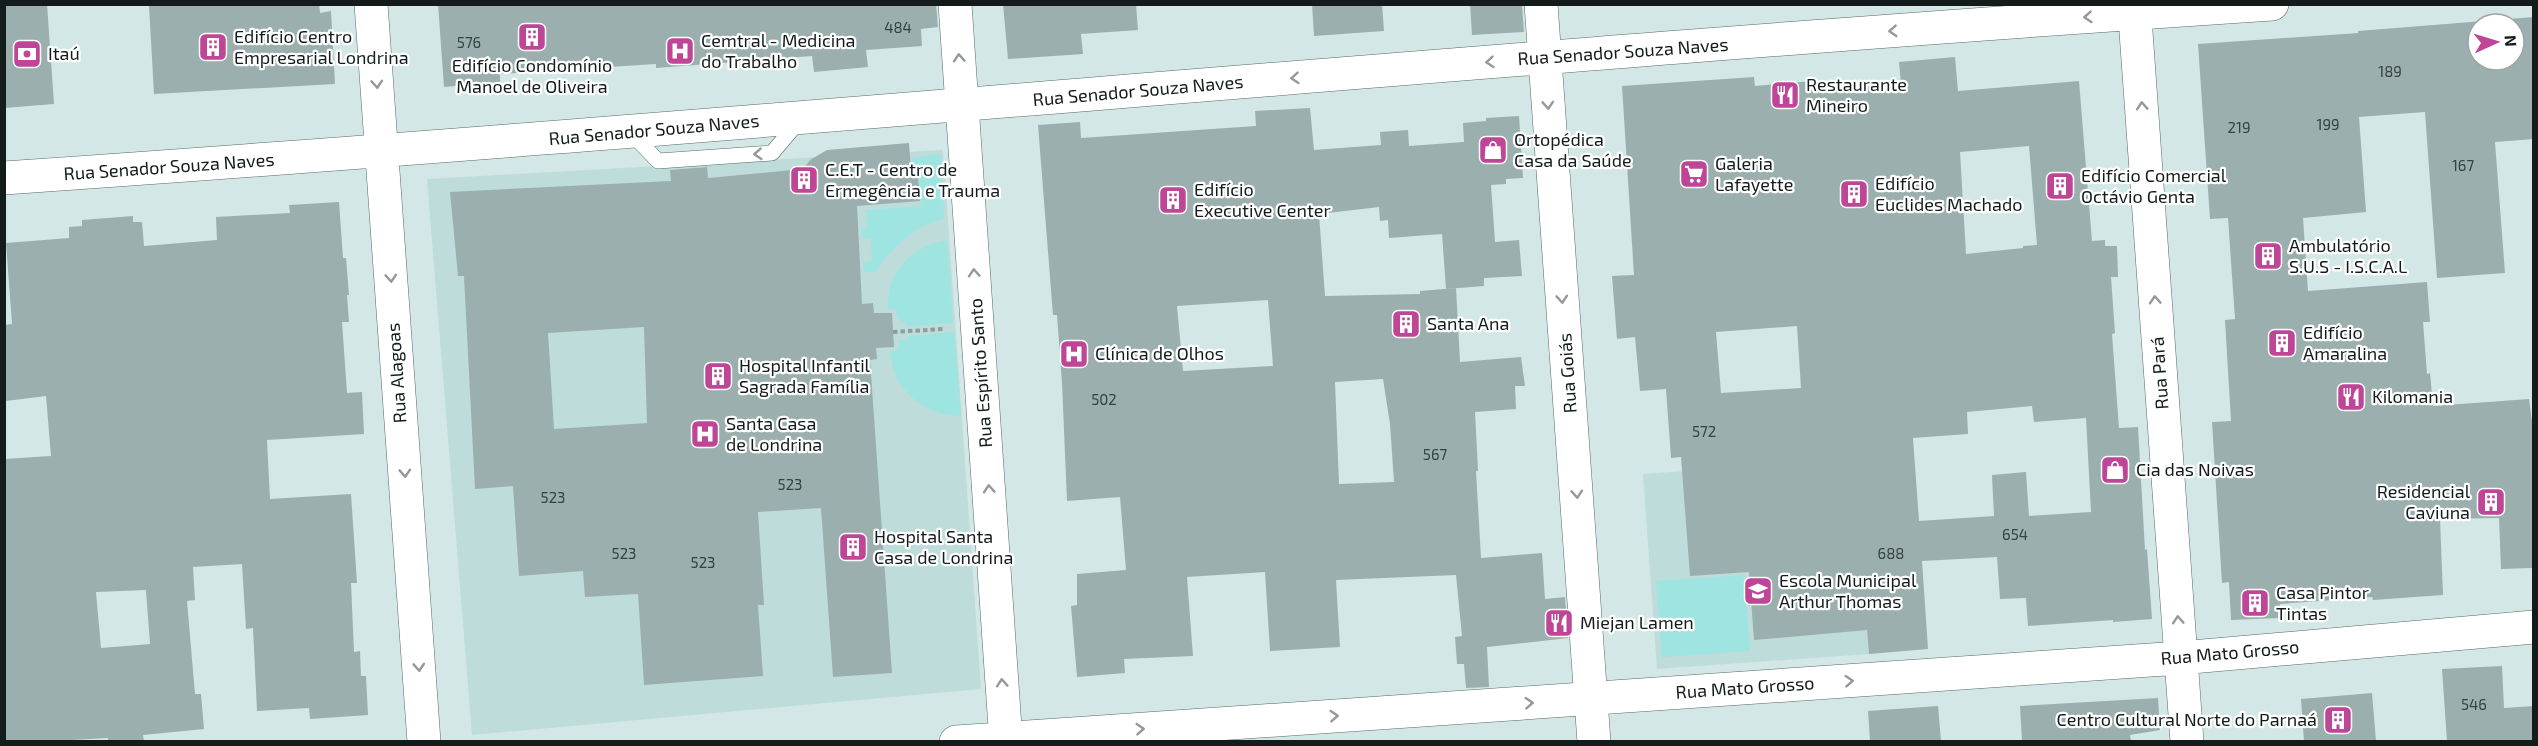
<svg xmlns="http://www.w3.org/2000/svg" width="2538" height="746" viewBox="0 0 2538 746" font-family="'Exo 2',sans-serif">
<rect width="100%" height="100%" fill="#d3e8e6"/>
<path fill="#bedcda" d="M943,150L981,689L472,735L427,179Z
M1855,459L1869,654L1657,669L1643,474Z"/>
<path fill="#9ee4e1" d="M941,154L944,219C915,225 892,247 876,272H864L863,262L872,260L871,238L862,239L861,229L867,228L866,210L921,206L919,174L913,168L912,158Z
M947,240L953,323L908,326L897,317L895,308L888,309C885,274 913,245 947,240Z
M954,332L961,416C923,415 893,390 890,351L898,350L899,340H907L910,336Z
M1744,575L1750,651L1662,657L1656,581Z"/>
<path fill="#9bafae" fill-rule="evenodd" d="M4,4H47L54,104L4,108Z
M194,4H319L320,13L331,11L335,84L154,94L149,6Z
M438,4H936L938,27L921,29L922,46L866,50L868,67L814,72L812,56L656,68V64L500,74V82L444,87Z
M1003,4H1136L1138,30L1081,34L1083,54L1008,59Z
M1312,4H1382L1384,31L1314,36Z
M1470,4H1522L1524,32L1472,35Z
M2534,17V139L2495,142L2505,273L2437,278L2425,112L2359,117L2366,212L2303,218L2308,291L2427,282L2430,322H2423L2427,374L2430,373L2433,406L2529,399L2534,436L2532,568L2501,569L2499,518L2440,519L2443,595L2373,600L2372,597L2280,604V618L2231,620L2229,582L2222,583L2212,422L2231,421L2225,320L2235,319L2228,218L2210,219L2198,44L2358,33V31ZM2478,24H2514V60H2478Z
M1955,57L1958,91L2079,81L2092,241L2105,240V246H2117L2118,277H2111L2115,333L2112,334L2119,428L2138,427L2145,550L2147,549L2152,619L2113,622V620L2028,626L2026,598L2000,599L1997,557L1922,561L1928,649L1869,654L1867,630L1754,640L1749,572L1690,576L1681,457L1671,458L1666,389L1640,391L1635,337L1617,339L1612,276L1634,275L1622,86L1754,77L1755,86L1813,81V91L1901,84L1899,62ZM2029,146L2037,245L2023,246V248L1966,254L1960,152ZM1797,326L1801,388L1721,393L1716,332ZM2032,406L2034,422L2086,418L2091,512L2029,516L2026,472L1992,475L1994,516L1919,521L1913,438L1968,434L1967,412Z
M1310,108L1314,150L1381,145L1380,132L1408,130L1409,146L1464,142L1463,123L1486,121V118L1519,116L1523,178L1506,179V184L1491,185L1495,242L1519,240L1522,276L1484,278V286L1446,289L1442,234L1389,238L1388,220L1380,221L1379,207L1319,214L1325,296L1420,294V291L1456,288L1460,362L1521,357L1525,386H1515L1516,409L1475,412L1478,471H1476L1481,558L1542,553L1545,599L1565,597L1568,638L1487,647L1489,687L1466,688L1464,664H1457L1455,637L1462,636L1456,575L1336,580L1340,647L1270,651L1265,572L1187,577L1193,656L1124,659L1125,673L1077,677L1071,606L1077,605V574L1126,570L1120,497L1067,501L1062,383L1057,315H1053L1038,125L1080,122L1081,138L1256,126L1255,111ZM1268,300L1273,366L1183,371L1177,306ZM1383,379L1390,424L1394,482L1339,484L1335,382Z
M909,143L911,171L918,177L920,201L857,206L862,304L873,303L874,313H892L894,347L876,348L877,359L870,360L892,673L833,677L821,508L758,512L764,605H758L763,676L644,685L638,594L585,597L583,571L519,576L513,486L475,489L464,276H458L450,192L671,181L670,170L707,167L708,178L803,169L810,160L827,150ZM644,327L647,423L554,429L548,333Z
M339,202L343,258H346L349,295H347L349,322H342L347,393L362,392L364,434L267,440L270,499L351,494L357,583H351L354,652L360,651L361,676H366L368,715L310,719L309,708L257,711L253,628L246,629L242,564L193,567L195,600L187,601L195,694H201L204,729L143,735L144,741H108V738L53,741H4V459L51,456L46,396L6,401L4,325L12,324L6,243L69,238V227L82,226V220L133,216V222H142L144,246L217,240L216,217L290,213L289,205ZM146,590L150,644L101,648L96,592Z
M2502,666L2504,708L2534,706V741H2447L2442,669Z
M2372,693L2376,741H2304L2301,699Z
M2158,698L2160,730L2130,735L2131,741H2022L2020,706Z
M1938,706L1941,741H1870L1868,711Z"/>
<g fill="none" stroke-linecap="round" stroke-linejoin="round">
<g stroke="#566867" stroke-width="16">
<path id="lane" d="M631,133L658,161L772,153L799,121"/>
</g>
<g stroke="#566867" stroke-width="34">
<path id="secondary" d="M371,4L424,742
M955,4L1006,742
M1541,4L1594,742
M2134,4L2187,742
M4,178C761,126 1516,54 2272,4
M956,742L2180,658L2534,627"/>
</g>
<path stroke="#8d9d9b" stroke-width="4" stroke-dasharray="4.5 3" stroke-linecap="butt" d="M893,332L944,329"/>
<use href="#lane" stroke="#fff" stroke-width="15"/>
<use href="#secondary" stroke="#fff" stroke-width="33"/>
</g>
<defs><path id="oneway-chevron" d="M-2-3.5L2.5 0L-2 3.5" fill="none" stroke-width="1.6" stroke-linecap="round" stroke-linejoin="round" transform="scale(1.5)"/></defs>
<g stroke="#959998">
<use href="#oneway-chevron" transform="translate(2088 17) rotate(176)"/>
<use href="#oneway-chevron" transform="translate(1893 31) rotate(176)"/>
<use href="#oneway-chevron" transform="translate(959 58) rotate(-94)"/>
<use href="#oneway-chevron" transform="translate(1490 62) rotate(175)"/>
<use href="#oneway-chevron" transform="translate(1295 78) rotate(175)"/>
<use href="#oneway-chevron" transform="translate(377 84) rotate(86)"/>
<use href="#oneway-chevron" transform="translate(1548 105) rotate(86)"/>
<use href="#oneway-chevron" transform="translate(2142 106) rotate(-94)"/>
<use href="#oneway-chevron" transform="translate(758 154) rotate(176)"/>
<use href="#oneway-chevron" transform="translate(974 273) rotate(-94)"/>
<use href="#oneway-chevron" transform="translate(391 278) rotate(86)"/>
<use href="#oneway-chevron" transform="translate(1562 299) rotate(86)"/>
<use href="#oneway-chevron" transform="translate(2155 300) rotate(-94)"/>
<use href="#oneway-chevron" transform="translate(405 473) rotate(86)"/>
<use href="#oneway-chevron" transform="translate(989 489) rotate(-94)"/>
<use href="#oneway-chevron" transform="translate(1577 494) rotate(86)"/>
<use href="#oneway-chevron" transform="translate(2178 620) rotate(-94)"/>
<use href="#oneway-chevron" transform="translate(419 667) rotate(86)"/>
<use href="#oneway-chevron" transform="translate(1849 681) rotate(-4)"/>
<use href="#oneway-chevron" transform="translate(1002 683) rotate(-94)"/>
<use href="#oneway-chevron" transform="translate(1529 703) rotate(-4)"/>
<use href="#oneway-chevron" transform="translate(1334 716) rotate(-4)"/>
<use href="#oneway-chevron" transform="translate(1140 729) rotate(-4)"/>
</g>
<defs>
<g id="building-square" transform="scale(1.5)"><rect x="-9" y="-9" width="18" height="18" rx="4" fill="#bf4597" stroke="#fff"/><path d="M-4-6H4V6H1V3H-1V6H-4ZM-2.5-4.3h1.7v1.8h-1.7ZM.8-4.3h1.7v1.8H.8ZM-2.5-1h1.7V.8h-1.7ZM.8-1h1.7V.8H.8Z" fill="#fff"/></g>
<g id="hospital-square" transform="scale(1.5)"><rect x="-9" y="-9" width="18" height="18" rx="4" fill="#bf4597" stroke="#fff"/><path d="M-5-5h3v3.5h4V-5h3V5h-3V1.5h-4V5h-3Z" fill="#fff"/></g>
<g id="bank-square" transform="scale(1.5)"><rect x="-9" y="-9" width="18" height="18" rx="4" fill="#bf4597" stroke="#fff"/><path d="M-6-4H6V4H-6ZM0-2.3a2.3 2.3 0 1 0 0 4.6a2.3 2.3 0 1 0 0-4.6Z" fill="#fff"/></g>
<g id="restaurant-square" transform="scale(1.5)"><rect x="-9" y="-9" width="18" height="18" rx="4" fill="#bf4597" stroke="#fff"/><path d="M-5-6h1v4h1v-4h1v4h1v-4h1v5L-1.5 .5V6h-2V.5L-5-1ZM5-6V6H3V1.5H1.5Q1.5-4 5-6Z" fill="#fff"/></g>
<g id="shop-square" transform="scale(1.5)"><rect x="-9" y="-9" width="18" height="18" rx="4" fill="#bf4597" stroke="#fff"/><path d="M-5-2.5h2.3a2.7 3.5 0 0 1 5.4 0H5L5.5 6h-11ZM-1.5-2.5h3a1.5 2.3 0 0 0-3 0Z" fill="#fff"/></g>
<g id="supermarket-square" transform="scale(1.5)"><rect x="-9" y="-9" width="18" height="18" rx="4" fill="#bf4597" stroke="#fff"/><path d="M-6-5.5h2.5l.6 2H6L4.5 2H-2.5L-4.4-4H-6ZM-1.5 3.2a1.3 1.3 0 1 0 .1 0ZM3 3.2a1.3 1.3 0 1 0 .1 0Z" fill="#fff"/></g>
<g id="school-square" transform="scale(1.5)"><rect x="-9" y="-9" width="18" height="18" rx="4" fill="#bf4597" stroke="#fff"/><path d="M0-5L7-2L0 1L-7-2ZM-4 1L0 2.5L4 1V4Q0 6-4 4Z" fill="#fff"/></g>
</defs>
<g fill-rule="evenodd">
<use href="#building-square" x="532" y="37"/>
<use href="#building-square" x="213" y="47"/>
<use href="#hospital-square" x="680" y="51"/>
<use href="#bank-square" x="27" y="54"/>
<use href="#restaurant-square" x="1785" y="95"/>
<use href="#shop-square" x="1493" y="150"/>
<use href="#supermarket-square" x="1694" y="174"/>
<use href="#building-square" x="804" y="180"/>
<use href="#building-square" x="2060" y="186"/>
<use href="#building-square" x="1854" y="194"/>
<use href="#building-square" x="1173" y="200"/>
<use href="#building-square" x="2268" y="256"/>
<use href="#building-square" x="1406" y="324"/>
<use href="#building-square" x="2282" y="343"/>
<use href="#hospital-square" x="1074" y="354"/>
<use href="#building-square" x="718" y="376"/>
<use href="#restaurant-square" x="2351" y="397"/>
<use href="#hospital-square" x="705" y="434"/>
<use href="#shop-square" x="2115" y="470"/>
<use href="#building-square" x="2491" y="502"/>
<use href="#building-square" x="853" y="547"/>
<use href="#school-square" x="1758" y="591"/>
<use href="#building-square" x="2255" y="603"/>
<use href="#restaurant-square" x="1559" y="623"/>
<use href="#building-square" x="2338" y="720"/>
</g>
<g text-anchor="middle" stroke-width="4.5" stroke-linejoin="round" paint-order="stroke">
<g font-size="15" fill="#364140">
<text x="898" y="33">484</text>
<text x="469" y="48">576</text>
<text x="2390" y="77">189</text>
<text x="2328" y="130">199</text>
<text x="2239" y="133">219</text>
<text x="2463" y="171">167</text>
<text x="1104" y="405">502</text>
<text x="1704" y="437">572</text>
<text x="1435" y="460">567</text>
<text x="790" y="490">523</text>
<text x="553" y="503">523</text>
<text x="2015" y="540">654</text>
<text x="624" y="559">523</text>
<text x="1891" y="559">688</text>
<text x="703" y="568">523</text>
<text x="2474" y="710">546</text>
</g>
<g font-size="18" fill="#141c1b" stroke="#fff" text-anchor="start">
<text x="234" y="43">Edifício Centro<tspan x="234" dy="21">Empresarial Londrina</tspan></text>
<text x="701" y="47">Cemtral - Medicina<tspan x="701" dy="21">do Trabalho</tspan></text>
<text x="48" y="60">Itaú</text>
<text x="532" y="72" text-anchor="middle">Edifício Condomínio<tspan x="532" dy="21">Manoel de Oliveira</tspan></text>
<text x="1806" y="91">Restaurante<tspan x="1806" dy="21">Mineiro</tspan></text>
<text x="1514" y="146">Ortopédica<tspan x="1514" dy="21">Casa da Saúde</tspan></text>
<text x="1715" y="170">Galeria<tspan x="1715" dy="21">Lafayette</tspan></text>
<text x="825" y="176">C.E.T - Centro de<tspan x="825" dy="21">Ermegência e Trauma</tspan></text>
<text x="2081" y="182">Edifício Comercial<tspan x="2081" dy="21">Octávio Genta</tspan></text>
<text x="1875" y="190">Edifício<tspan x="1875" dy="21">Euclides Machado</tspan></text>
<text x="1194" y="196">Edifício<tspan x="1194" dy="21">Executive Center</tspan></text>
<text x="2289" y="252">Ambulatório<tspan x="2289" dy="21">S.U.S - I.S.C.A.L</tspan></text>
<text x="1427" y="330">Santa Ana</text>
<text x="2303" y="339">Edifício<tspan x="2303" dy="21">Amaralina</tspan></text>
<text x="1095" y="360">Clínica de Olhos</text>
<text x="739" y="372">Hospital Infantil<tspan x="739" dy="21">Sagrada Família</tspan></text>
<text x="2372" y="403">Kilomania</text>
<text x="726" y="430">Santa Casa<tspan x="726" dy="21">de Londrina</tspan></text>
<text x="2136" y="476">Cia das Noivas</text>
<text x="2470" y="498" text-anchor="end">Residencial<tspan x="2470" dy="21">Caviuna</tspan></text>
<text x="874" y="543">Hospital Santa<tspan x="874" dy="21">Casa de Londrina</tspan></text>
<text x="1779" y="587">Escola Municipal<tspan x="1779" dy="21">Arthur Thomas</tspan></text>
<text x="2276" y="599">Casa Pintor<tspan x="2276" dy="21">Tintas</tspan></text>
<text x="1580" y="629">Miejan Lamen</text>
<text x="2317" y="726" text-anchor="end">Centro Cultural Norte do Parnaá</text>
</g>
<g font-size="18" fill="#141c1b" stroke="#fff">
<text transform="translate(1623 52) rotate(-4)" y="6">Rua Senador Souza Naves</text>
<text transform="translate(1138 91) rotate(-5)" y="6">Rua Senador Souza Naves</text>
<text transform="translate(654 130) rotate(-5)" y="6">Rua Senador Souza Naves</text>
<text transform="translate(169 167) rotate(-4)" y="6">Rua Senador Souza Naves</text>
<text transform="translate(397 373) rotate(-94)" y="6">Rua Alagoas</text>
<text transform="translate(981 373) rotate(-94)" y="6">Rua Espírito Santo</text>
<text transform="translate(1568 373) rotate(-94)" y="6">Rua Goiás</text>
<text transform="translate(2160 373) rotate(-94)" y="6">Rua Pará</text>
<text transform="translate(2230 653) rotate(-5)" y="6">Rua Mato Grosso</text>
<text transform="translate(1745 688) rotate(-4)" y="6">Rua Mato Grosso</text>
</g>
</g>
<rect width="2538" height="746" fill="none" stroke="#141c1b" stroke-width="12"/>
<g transform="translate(2496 42) rotate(86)"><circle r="28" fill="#ffffff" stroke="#a1a4a4" stroke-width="1.5"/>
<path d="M0-4.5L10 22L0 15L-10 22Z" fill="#bf4597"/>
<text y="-9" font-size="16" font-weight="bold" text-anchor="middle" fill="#141c1b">N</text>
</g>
</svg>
